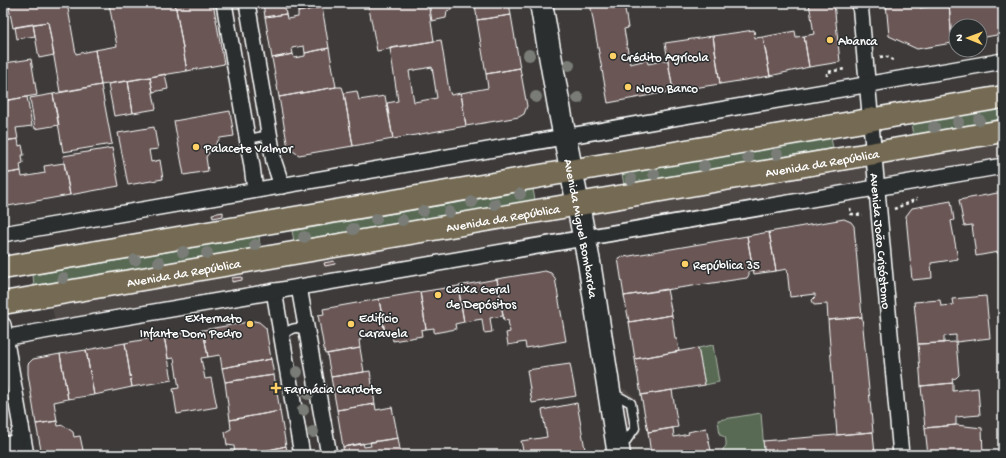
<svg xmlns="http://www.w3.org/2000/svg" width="1006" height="458" viewBox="0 0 1006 458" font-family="'Gochi Hand',sans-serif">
<rect width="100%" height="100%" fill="#3d3a39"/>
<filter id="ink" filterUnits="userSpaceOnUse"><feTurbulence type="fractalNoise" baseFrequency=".025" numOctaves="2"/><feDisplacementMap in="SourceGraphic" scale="8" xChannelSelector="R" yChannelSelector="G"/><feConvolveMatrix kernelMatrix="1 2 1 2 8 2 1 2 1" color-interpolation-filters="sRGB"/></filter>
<g filter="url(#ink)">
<path fill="#4e4745" d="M1003,139V159L55,322L51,302Z
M625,389L636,398L641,432L629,444L621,390Z"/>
<path fill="#586a53" stroke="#acb4a9" d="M1003,108V119L913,135L911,124Z
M831,138L833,148L624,185L622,174Z
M533,189L535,200L294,241L292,231Z
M259,236L260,247L34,286L33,275Z
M713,345L719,382L705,385L698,348Z
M761,413L764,450L736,455H723V449L726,446V441L725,437L720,435L718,420Z"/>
<path fill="#695754" stroke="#fff" fill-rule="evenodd" d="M3,3H6L8,15L3,16Z
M8,3H67L76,54L95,50L101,85L60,92L48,22L13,28Z
M117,3H175L187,71L101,85L95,50L117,46L109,4Z
M175,3H213L224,64L187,71Z
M263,3H321L322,7L298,12L297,7L285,9L286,14L265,17Z
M368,3H428L434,41L377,51Z
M429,3H461L456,4L453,9L447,11L446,18L432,21Z
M475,3H509L511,15L477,20Z
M590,3H624L628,28L624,29L630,64L647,60L648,64L668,60L673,91L608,103Z
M809,3H834L840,62L809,67L804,36L814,34Z
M886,3H919L920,8L949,3L952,43L917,49L889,36Z
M949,3H1001L1002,34L980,38V26H956V42L952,43Z
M1001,3H1003V34H1002Z
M322,7L329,48L305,53L304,46L292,48L293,54L272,58L265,17L286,14L287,19L298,17V12Z
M511,15L520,68L486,74L477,20Z
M48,22L54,55L39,58L33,24Z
M33,24L35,36L17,39L15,27Z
M754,30L755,38L763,37L770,76L720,84L713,36Z
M795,31L796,37L804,36L809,67L770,76L763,37Z
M713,36L720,84L673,91L665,43Z
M441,40L449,90L451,95L461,93L466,126L393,139L387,103L398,101L390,48ZM432,67L437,98L414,102L409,71Z
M329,48L336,87L279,97L272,58L293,54L294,58L305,56V53Z
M31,59L37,95L3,101V68H6L5,63Z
M520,68L527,106L524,114L519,117L466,126L461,93L488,88L486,74Z
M165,74L168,89L153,92L150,77Z
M150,77L156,109L133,113L128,81Z
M128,81L133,113L114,116L108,84Z
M101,85L112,144L63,152L53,94Z
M336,87H342L344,93L353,146L299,155L288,148L279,97Z
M357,91L359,100L385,96L393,139L353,146L344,93Z
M53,94L59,125L35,129L30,98Z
M27,97L32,126L16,128L18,139L3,141V101Z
M230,111L234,136L220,138L206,157L208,171L184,175L174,121Z
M154,127L158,149L149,150L151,162L160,160L163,179L128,185L118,133Z
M18,139L19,146L22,145L24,155H22L23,163L20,164L21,171L3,174V141Z
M112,148L119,186L70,195L63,156Z
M64,163L70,195L8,206L3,204V174L21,171L22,177L45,173L44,166Z
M1003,192V268H1001L998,252L976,256L972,225L964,226L959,200Z
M951,201L954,220L951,221L958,259L931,263L932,278L912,280L906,216L912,208Z
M223,212V216L213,218L212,214Z
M844,219L851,222L854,226L862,317L828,320L827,304L814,305L812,300L815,297V294L790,297L787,269L776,271L769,232Z
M769,232L776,271L754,274L747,236Z
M747,236L753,270L749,271V275L747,278L624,296L618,258Z
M334,261L335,264L325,266L324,263Z
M545,271L551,273L555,278L566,341L526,348L525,342L508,345L506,333L510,332L508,320L504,321L497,279Z
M242,277V280L232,282V278Z
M497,279L503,316L490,318L492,332L484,333L482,319L464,322L458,286Z
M458,286L464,322L455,324L456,329L434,333V328L426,329L420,292Z
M667,289L672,315L629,322L624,296Z
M420,292L426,329L421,330L422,336L393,341L392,334L385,336L379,299Z
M986,296L990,338L956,342V335L944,336V343L918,344L914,302L940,300L941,306L953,305L952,299Z
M379,299L385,332L361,336V340H359L360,348L325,354L318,315L324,314L323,309Z
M672,315L675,339H677L679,351L635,359L629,322Z
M862,317L873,432L837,435L828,320Z
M254,321L259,322L266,328L271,359L222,368L220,355L208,357L203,330Z
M203,330L208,357L201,358L205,379L211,378L217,407L177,414L173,389L179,388L174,358L168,359L164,336Z
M164,336L172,380L132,387L125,343Z
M956,342L959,375L956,378L952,379L953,383L921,386L918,344Z
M125,343L132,387L94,395L86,350Z
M360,348L364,372L331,377L327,354Z
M698,348L705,385L641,395L635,359Z
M86,350L94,395L68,399L60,354Z
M60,354L68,399L54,402L57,421L36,424L28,374V364L33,359Z
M271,359L274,375L225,382L222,368Z
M570,364L576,396L532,403L527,370Z
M370,371L375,404L337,410L331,377Z
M274,375L280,411L230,420L225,382Z
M953,383V391L978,388L980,415L956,417V425L925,428L921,386Z
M672,390L678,427L648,432L641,395Z
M577,403L586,455H524L521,441L547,437L542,410Z
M375,404L376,410L392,407L398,438L343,447L337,410Z
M280,411L286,446L247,455H235L234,446L227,445L225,432L231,429L230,420Z
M57,421L58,426L63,425L73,432L74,437L80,436L84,455H42L36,424Z
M956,425L982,428L983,455H928L925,428Z
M673,428L674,437L689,434L688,432L706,428L712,455H651L648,432Z
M873,432L875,455H765L763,441Z
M398,438L401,455H344L343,447L363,443L364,447L371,446L370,442Z
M286,446L288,455H247Z
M109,450L110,455H82H84Z"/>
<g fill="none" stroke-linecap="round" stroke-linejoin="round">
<g stroke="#fff" stroke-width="11">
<path id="lane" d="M248,139L269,135
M282,337C289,329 297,324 306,332
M613,393L631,403L635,428L621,448"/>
</g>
<g stroke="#fff" stroke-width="18">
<g id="street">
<path d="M224,3L252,166L255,190"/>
<path d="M247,3L274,162L282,186"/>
<path id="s1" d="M860,3L901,455"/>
<path d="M3,234L1003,61"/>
<path d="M299,287L329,455"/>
<path d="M274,291L302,455"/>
<path d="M3,325L26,455"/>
<path d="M3,338L1003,166"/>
<path d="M3,445L16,443L21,426"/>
</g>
</g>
<g stroke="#fff" stroke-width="25">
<g id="secondary">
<path id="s2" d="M541,3L560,112L589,262L619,455"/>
</g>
</g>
<g stroke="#fff" stroke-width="25">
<g id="primary">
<path d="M3,268L1003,97"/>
<path id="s3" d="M3,303L1003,131"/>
</g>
</g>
<path stroke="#fff" stroke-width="2.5" stroke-dasharray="3 3" stroke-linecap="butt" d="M880,57L885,56L893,60
M827,76V72L846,69
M850,208L851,214L863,215
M894,209L917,199"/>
<use href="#lane" stroke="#2a2d2e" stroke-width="8"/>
<use href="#street" stroke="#2a2d2e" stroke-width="15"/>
<use href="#secondary" stroke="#2a2d2e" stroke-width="22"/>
<use href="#primary" stroke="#746b52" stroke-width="22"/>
</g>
<g fill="#7a7d77">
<circle cx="529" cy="55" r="6"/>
<circle cx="569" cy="65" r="6"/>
<circle cx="536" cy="97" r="6"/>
<circle cx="578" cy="98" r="6"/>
<circle cx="979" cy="120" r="6"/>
<circle cx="958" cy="122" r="6"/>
<circle cx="934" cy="127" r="6"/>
<circle cx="777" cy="154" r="6"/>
<circle cx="748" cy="158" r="6"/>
<circle cx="704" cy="166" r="6"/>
<circle cx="654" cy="174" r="6"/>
<circle cx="631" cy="179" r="6"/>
<circle cx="520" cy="194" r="6"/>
<circle cx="472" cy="202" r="6"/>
<circle cx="495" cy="204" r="6"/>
<circle cx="423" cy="211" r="6"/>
<circle cx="449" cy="212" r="6"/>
<circle cx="376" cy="219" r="6"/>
<circle cx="402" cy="220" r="6"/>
<circle cx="353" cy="229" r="6"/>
<circle cx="304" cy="237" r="6"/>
<circle cx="255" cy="245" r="6"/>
<circle cx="183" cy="252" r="6"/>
<circle cx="207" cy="253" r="6"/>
<circle cx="135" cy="260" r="6"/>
<circle cx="159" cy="262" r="6"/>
<circle cx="63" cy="278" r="6"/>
<circle cx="297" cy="372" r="6"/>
<circle cx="308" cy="394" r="6"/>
<circle cx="303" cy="410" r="6"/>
<circle cx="313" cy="432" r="6"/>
</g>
</g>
<g fill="#ffd166" stroke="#2a2d2e" stroke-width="1.5">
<circle cx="830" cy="40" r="4"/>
<circle cx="613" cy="56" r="4"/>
<circle cx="628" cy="87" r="4"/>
<circle cx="196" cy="147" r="4"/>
<circle cx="685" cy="264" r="4"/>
<circle cx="438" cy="295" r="4"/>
<circle cx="250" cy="324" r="4"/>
<circle cx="351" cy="324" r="4"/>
<path d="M274 382h4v4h4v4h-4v4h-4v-4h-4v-4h4z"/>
</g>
<g text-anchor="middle" stroke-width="3" stroke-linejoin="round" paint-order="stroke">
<g font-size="13" fill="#fff" stroke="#2a2d2e" text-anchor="start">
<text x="838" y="45">Abanca</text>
<text x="621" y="61">Crédito Agrícola</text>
<text x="636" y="92">Novo Banco</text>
<text x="204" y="152">Palacete Valmor</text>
<text x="693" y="269">República 35</text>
<text x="446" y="293">Caixa Geral<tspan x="446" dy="15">de Depósitos</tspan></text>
<text x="242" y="322" text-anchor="end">Externato<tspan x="242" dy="15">Infante Dom Pedro</tspan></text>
<text x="359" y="322">Edifício<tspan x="359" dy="15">Caravela</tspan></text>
<text x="284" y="393">Farmácia Cardote</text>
</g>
<g font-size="13" fill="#fff" stroke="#2a2d2e">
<text dy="5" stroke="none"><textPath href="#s3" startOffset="831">Avenida da República</textPath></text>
<text dy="5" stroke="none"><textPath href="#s3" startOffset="507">Avenida da República</textPath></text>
<text dy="5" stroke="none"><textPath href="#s2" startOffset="229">Avenida Miguel Bombarda</textPath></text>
<text dy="5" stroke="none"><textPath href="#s1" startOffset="239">Avenida João Crisóstomo</textPath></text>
<text dy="5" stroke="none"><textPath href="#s3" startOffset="183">Avenida da República</textPath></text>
</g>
</g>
<rect width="1006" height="458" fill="none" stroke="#2a2d2e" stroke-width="16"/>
<rect x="8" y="8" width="990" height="442" fill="none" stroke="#fff" stroke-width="1.5" filter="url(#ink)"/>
<g transform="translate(968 38) rotate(271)"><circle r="19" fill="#2a2d2e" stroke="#7f8182"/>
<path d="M0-3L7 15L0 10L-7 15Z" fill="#ffd166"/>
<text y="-6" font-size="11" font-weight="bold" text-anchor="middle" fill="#ffffff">N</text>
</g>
</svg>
